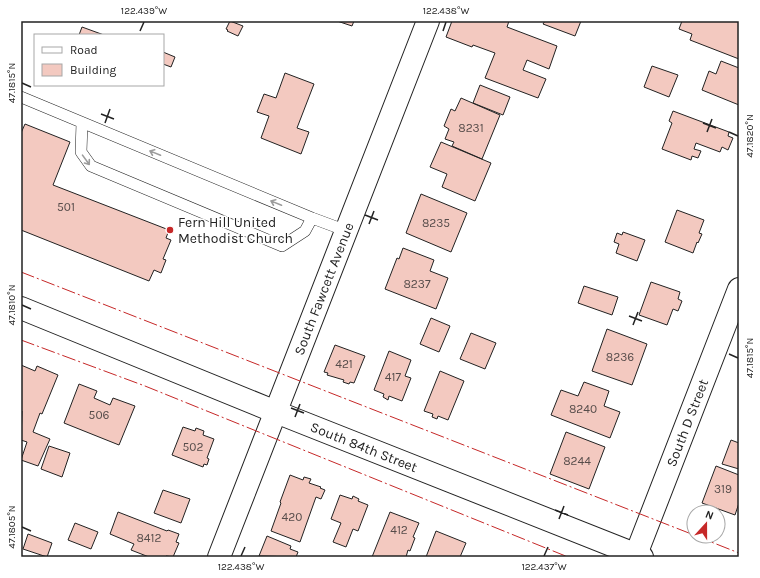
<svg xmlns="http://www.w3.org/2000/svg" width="760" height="578" viewBox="0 0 760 578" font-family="Karla,sans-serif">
<rect width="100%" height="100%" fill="#fff"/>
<path fill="#f3c9c0" stroke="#222" d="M230,21L243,26L238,36L227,31L228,30L226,29Z
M337,21H354L352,26Z
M452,21H509L507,27L557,46L549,69L527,60L523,70L546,79L538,98L485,78L495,53L473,45L472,47L446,37Z
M545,21H581L575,36L543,24Z
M682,21H739V59L690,40L692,34L679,29Z
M82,27L104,35H79Z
M163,52L175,57L171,67L163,64Z
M721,61L739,68V105L702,90L709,71L716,74Z
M652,66L678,75L669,97L644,87Z
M285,73L314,84L297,128L309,132L301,154L261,138L269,116L257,112L264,94L276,98Z
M480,85L510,97L503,115L473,103Z
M461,98L500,115L482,159L452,146L454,142L445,139L449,129L444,126L451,109L455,111Z
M673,111L729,132L728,136L733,138L728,150L722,147L720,152L696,143L694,149L701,151L698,158L692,156L691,160L662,149L672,123L669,121Z
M25,124L70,142L53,185L169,230L166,238L171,240L163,259L166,260L161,273L154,270L149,281L21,230V133Z
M441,142L491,163L475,201L442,187L447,174L430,167Z
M421,194L467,213L451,252L406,233Z
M677,210L704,220L699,233L702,234L698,243L697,242L693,253L665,242Z
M623,232L645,240L637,261L616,253L619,244L614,242L617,233L622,235Z
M403,248L434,260L430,271L448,278L436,309L385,289L397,258L399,259Z
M651,282L680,292L678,299L682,301L678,311L673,309L667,325L639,315Z
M584,286L618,297L612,315L578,303Z
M431,318L450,326L439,352L420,344Z
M607,329L647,344L632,385L592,371Z
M471,333L496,343L485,369L460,359Z
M335,345L365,356L354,383L350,382L349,384L343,382L344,380L327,375L328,373L324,372Z
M389,351L411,360L405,376L411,378L402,401L389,396L388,400L383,397L384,394L374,390Z
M21,365L35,371L37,366L58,375L42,414L40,413L33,432L50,439L38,466L21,460L27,442L21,440L22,411H21Z
M440,371L464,381L448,420L438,416L437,419L432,417L433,414L424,411Z
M584,382L609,391L604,406L620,412L610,438L551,415L561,390L578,396Z
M79,384L97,391L94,398L110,405L113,398L135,406L119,445L64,423Z
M183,427L195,431L196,428L204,431L203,435L214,439L207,458L209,459L207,465L204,464L203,467L172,455Z
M566,432L605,447L589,489L550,474Z
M731,440L739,443V469L722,464Z
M49,446L70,453L62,477L41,469Z
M716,466L739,475V503L735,515L702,503Z
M290,475L303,480L304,477L311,479L309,483L321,487L320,488L325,490L321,499L316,497L300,542L271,531L281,503L280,502Z
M163,490L190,499L181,523L154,513Z
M340,495L352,499L353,496L359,499L358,501L368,505L358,531L353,529L346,547L333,542L341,523L331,519Z
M118,512L167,531L168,530L179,534L176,542L179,543L173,557L166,556L165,557H149L131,550L134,544L110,534Z
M390,512L419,523L413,537L415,538L410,551L408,550L406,557H372Z
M75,523L98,532L91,549L68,540Z
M436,531L466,543L460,557H426Z
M28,534L52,543L47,557L23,549Z
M267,536L291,546L290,549L298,552L296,557L259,556Z"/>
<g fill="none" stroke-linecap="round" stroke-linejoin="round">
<g stroke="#222" stroke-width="12">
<path id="lane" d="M21,97L312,218L347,231
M82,123L81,152L91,166L282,246L305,231L312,218"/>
</g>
<g stroke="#222" stroke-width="24">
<g id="street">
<path id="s1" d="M219,557L428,21"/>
<path id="s2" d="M635,557L739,289"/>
</g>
</g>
<g stroke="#222" stroke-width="24">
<g id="secondary">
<path id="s3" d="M21,308L276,412L642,557"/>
</g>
</g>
<use href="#lane" stroke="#fff" stroke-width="11"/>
<use href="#street" stroke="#fff" stroke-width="22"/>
<use href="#secondary" stroke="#fff" stroke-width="22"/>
<path stroke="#c62828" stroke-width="1" stroke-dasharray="14 3 2 3" stroke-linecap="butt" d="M21,272L694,535
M21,340L145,386L568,557
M696,536L739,553"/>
</g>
<defs><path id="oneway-shaft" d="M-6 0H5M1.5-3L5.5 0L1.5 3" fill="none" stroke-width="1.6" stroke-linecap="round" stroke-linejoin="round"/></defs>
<g stroke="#9c9c9c">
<use href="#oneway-shaft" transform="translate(155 153) rotate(-158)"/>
<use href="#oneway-shaft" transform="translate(86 160) rotate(54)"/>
<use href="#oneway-shaft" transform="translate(276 203) rotate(-158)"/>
</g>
<path fill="none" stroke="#222" stroke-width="1.5" d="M140,31L144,22M443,31L446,22M22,83L31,87M101,114L114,119M105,123L110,109M703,123L716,128M707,132L712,119M729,132L738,136M365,215L378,220M369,224L374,211M22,305L31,309M629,316L642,321M633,325L638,312M729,354L738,358M291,408L304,413M295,417L300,404M555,510L568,515M559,519L564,506M22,527L31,531M241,556L245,547M544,556L548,547"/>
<circle fill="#c62828" stroke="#fff" stroke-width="1.5" cx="170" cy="230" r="4"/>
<g text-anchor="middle" stroke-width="3" stroke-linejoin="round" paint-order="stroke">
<g font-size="12" fill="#564c4a">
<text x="471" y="132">8231</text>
<text x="66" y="211">501</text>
<text x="436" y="227">8235</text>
<text x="417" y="288">8237</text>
<text x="620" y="361">8236</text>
<text x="344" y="368">421</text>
<text x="393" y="381">417</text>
<text x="583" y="413">8240</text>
<text x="99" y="419">506</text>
<text x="193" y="451">502</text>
<text x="577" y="465">8244</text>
<text x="723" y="493">319</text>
<text x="292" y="521">420</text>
<text x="399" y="534">412</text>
<text x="149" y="542">8412</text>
</g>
<g font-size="14" fill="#222" stroke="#fff" text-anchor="start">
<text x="178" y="227">Fern Hill United<tspan x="178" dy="16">Methodist Church</tspan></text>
</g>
<g font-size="14" fill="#222" stroke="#fff">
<text dy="5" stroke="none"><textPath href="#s1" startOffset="288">South Fawcett Avenue</textPath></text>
<text dy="5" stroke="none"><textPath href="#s2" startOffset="144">South D Street</textPath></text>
<text dy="5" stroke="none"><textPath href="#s3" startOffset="370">South 84th Street</textPath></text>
</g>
</g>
<rect width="760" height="578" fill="none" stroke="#ffffff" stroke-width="44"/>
<rect x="34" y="34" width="130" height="52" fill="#ffffff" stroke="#a7a7a7"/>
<rect x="42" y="47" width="20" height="6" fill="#ffffff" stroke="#a7a7a7"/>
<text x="70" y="54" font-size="12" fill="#222222">Road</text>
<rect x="42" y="64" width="20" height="12" fill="#f3c9c0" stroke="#a7a7a7"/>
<text x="70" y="74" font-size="12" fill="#222222">Building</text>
<g transform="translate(706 524) rotate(21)"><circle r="19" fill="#ffffff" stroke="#a7a7a7"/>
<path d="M0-3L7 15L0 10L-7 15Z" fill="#c62828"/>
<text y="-6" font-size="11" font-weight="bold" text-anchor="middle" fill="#222222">N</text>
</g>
<rect x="22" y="22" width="716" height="534" fill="none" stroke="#222" stroke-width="1.5"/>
<g font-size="10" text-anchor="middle" fill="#222">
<text x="144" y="14">122.439°W</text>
<text x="446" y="14">122.438°W</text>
<text transform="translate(11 83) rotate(-90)" y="4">47.1815°N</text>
<text transform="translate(749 136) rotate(-90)" y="4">47.1820°N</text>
<text transform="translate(11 305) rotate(-90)" y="4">47.1810°N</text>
<text transform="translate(749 358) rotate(-90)" y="4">47.1815°N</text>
<text transform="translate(11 527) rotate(-90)" y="4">47.1805°N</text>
<text x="241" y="570">122.438°W</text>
<text x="544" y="570">122.437°W</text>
</g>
</svg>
